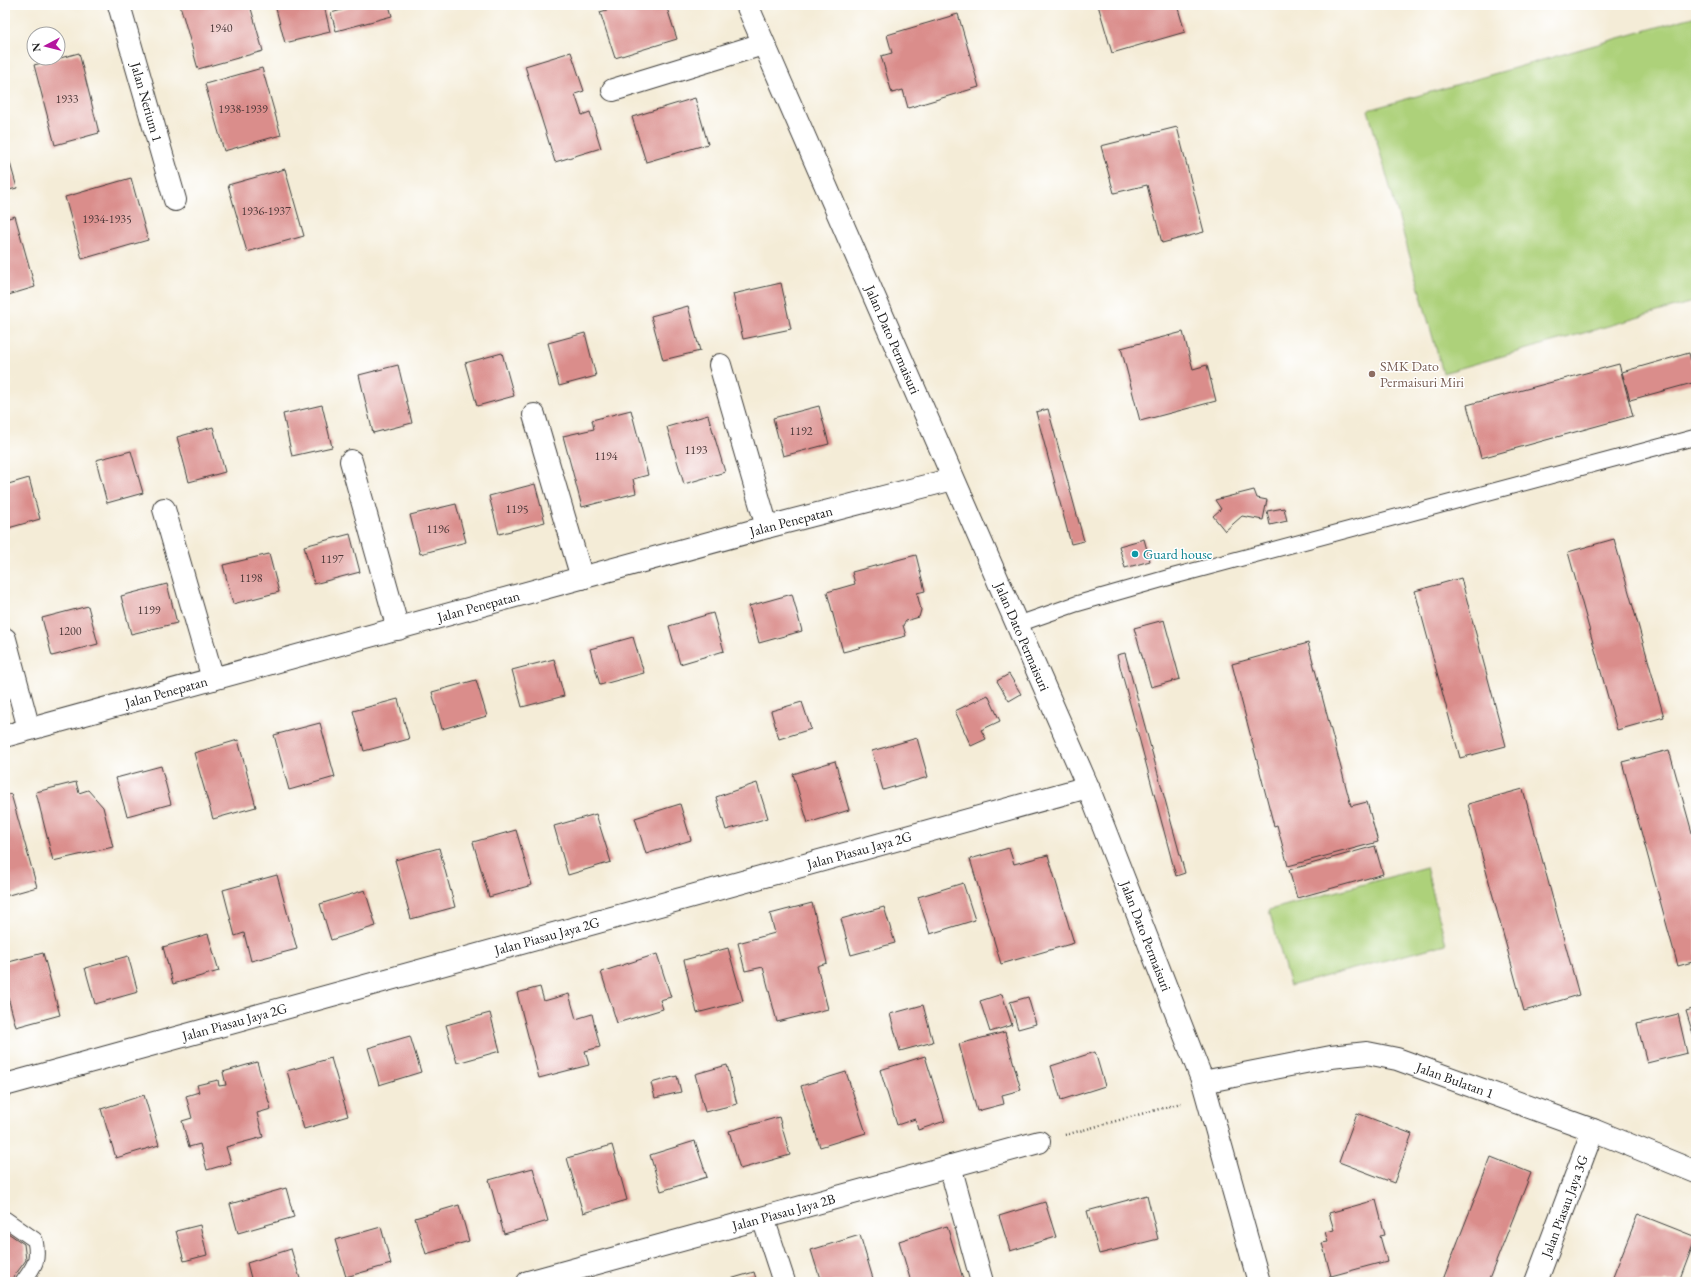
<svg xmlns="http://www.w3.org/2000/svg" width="1701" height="1287" viewBox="0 0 1701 1287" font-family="'EB Garamond',serif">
<rect width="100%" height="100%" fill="#fff"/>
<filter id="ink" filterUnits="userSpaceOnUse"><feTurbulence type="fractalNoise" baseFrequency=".025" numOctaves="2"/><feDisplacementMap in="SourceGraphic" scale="8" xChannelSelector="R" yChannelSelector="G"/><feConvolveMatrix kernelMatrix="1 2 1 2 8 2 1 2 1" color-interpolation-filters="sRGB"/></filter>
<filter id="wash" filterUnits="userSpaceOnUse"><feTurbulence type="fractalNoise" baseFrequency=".012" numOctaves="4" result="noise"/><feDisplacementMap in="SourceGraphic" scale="16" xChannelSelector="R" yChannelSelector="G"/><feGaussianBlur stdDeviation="0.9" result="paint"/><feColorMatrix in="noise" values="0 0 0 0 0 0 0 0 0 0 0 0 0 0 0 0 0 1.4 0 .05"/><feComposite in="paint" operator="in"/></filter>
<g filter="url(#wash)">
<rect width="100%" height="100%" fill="#f4ecd7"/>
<path fill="#add17a" stroke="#64764b" d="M1696,16V301L1443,373L1368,110Z
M1426,867L1446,944L1290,986L1269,910Z"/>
<g id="blocks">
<path fill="#da8d8b" d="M180,5H250L263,51L198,69Z
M275,5H324L330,32L285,43Z
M359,5H389L392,16L336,31L331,13Z
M623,5H666L677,39L615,58L600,12Z
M1098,5H1177L1185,32L1112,53Z
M958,14L979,87L908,108L903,90L892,93L881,56L892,53L887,35Z
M571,52L584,91L575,94L582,115L590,112L601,148L555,162L525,66Z
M79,53L99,133L55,145L34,65Z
M262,68L281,135L224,151L205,84Z
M695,98L708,144L646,162L632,117Z
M1177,127L1204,232L1162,243L1147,185L1114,193L1101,146Z
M5,145L17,188L5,191Z
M285,169L304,236L247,252L228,185Z
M131,178L148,240L82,259L65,197Z
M15,216L35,287L5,296V219Z
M781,283L791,329L743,339L733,294Z
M688,306L700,351L663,360L651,316Z
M1183,332L1193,369L1207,365L1216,401L1140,421L1121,348Z
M585,333L596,376L559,386L548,343Z
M502,353L514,396L477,406L465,363Z
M1689,353L1696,382L1630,400L1622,372Z
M1619,364L1633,416L1481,458L1467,405Z
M398,365L412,423L373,433L359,375Z
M322,405L332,447L292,456L283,414Z
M819,406L829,444L783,456L773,418Z
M1048,409L1084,541L1071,544L1036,412Z
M631,410L648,475L633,479L636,493L582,507L563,436L594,429L592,420Z
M708,415L725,472L684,484L667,427Z
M213,427L225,472L189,482L177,437Z
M131,451L143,493L107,503L96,460Z
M29,478L40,519L5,529V485Z
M535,484L545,522L499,534L489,496Z
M1254,490L1257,498L1267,500L1263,520L1242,516L1225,531L1213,516L1221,509L1215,500Z
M456,504L466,542L420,554L410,515Z
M1284,508L1287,521L1270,525L1267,511Z
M350,534L360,572L314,584L304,546Z
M1144,539L1150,561L1125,568L1119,546Z
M1614,539L1664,717L1617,730L1568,552Z
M269,554L279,592L233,604L223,565Z
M916,555L925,591L917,593L921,610L919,617L906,621L903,625L906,636L843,652L827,592L855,584L852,572Z
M1461,578L1506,746L1460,758L1415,591Z
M167,584L177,623L131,634L121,596Z
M792,594L802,631L759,643L749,606Z
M88,606L98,644L52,656L42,618Z
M713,613L724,651L680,664L669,626Z
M1164,620L1180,679L1151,687L1134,628Z
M633,637L644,673L600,685L590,649Z
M1308,643L1351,806L1367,802L1378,842L1288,866L1277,825L1274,826L1232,664Z
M1125,653L1185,873L1176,876L1117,655Z
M554,659L564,696L522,707L512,670Z
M1009,674L1021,694L1009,701L997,681Z
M476,680L487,716L442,729L432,692Z
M988,695L1000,721L981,730L986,739L971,746L955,711Z
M398,699L409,739L364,751L353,711Z
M802,702L811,729L779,739L771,711Z
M320,723L335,777L289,790L274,735Z
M917,738L928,777L883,790L872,751Z
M238,740L256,807L213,819L194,753Z
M1669,750L1696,847V961L1678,966L1622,762Z
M835,761L849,810L808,823L793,774Z
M161,766L171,804L127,816L116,778Z
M76,782L79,793L88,790L103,807L113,847L53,861L36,792Z
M757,783L768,818L726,830L716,797Z
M1523,789L1579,995L1524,1011L1468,804Z
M11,794L37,887L5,896V796Z
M680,804L691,840L646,854L635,818Z
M596,814L611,862L568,875L554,826Z
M516,830L532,885L489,897L473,842Z
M1375,846L1383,874L1297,898L1289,870Z
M439,848L455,907L411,919L395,860Z
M1009,848L1014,864L1048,855L1074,943L1001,964L970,859Z
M277,875L297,949L251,961L244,933L235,936L223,890Z
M963,883L975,920L930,934L918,897Z
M365,890L376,926L331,940L320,904Z
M812,903L827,963L817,966L828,1009L777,1022L763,967L745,971L738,943L775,933L770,914Z
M884,907L895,943L851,955L841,919Z
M208,934L219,971L173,984L163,947Z
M728,948L743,1001L697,1013L684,960Z
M43,953L60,1015L16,1027L5,986V963Z
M657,954L671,997L660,1000L663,1009L617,1023L601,972Z
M128,956L138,992L95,1004L85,968Z
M540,987L544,1001L569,994L576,1019L592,1014L600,1047L585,1051L589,1065L539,1078L517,993Z
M1002,994L1012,1025L990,1032L980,1001Z
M1028,997L1036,1024L1018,1029L1010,1002Z
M923,1005L933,1042L900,1051L890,1014Z
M1696,1008V1044L1686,1011Z
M490,1013L500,1051L457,1063L446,1025Z
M1678,1014L1687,1053L1647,1063L1637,1024Z
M1005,1032L1021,1090L1002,1095L1004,1104L977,1111L959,1044Z
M410,1036L421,1072L379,1085L368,1048Z
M1095,1052L1105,1086L1061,1100L1051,1066Z
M925,1056L945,1121L918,1130L915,1119L897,1125L880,1070Z
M331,1058L348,1116L304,1129L287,1071Z
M257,1062L271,1109L257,1113L263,1137L226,1147L231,1163L207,1170L200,1144L189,1147L182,1121L192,1118L186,1096L199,1092L197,1085L218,1080L219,1086L226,1085L223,1072Z
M727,1065L737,1104L705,1112L695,1074Z
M846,1072L866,1133L820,1147L801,1086Z
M677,1076L681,1092L655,1098L651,1083Z
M144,1095L159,1145L116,1158L101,1109Z
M1357,1113L1412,1134L1394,1183L1339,1162Z
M779,1117L790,1155L740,1169L729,1131Z
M695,1141L707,1177L661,1191L650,1155Z
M612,1145L627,1200L583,1213L567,1158Z
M1491,1157L1531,1173L1488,1282H1442Z
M533,1168L548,1221L504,1234L489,1180Z
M286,1188L294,1217L238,1233L230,1204Z
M1147,1195L1158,1239L1099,1254L1087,1211Z
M1376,1200L1385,1235L1380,1236L1387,1261L1331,1276L1322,1243L1328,1242L1325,1232L1334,1230L1329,1213Z
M1045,1202L1056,1237L1010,1251L999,1216Z
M459,1205L469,1241L426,1254L415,1218Z
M1638,1214L1696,1237L1679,1282H1611Z
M200,1225L207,1255L184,1261L176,1231Z
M947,1226L964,1282H911L899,1241Z
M381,1227L391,1264L346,1277L335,1240Z
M5,1231L24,1244L26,1260L10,1282H5Z
M860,1235L874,1282H821L811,1250Z
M291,1249L301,1282H252L247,1263Z
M754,1272L757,1282H720Z"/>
</g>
</g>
<g filter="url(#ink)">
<use href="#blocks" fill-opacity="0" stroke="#3c3b38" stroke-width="1"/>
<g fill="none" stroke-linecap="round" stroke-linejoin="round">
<g stroke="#3c3b38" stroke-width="17">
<path id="lane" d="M1016,625L1076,604L1167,578L1696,437
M5,1219L35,1240C39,1261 35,1265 23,1282"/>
</g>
<g stroke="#3c3b38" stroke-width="24">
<g id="street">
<path id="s1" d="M119,5L175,200"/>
<path id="s2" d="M747,5L1088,787L1203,1082L1259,1282"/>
<path d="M613,90L763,44"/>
<path d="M720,365L767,527"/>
<path d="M534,415L582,578"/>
<path d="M351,461L398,629"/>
<path d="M164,509L213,679"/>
<path d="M5,639L29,729"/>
<path id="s3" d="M5,736L767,527L953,479"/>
<path id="s4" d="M1203,1082L1331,1057L1367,1053L1397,1059L1593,1130L1696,1172"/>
<path id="s5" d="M5,1085L1088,787"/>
<path d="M950,1166L982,1282"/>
<path d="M763,1218L784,1282"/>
<path id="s6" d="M528,1282L1039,1142"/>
<path id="s7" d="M1536,1282L1593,1130"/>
</g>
</g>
<path stroke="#3c3b38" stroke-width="2.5" stroke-dasharray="1 3" stroke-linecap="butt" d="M1065,1135L1181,1103"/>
<use href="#lane" stroke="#fff" stroke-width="15"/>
<use href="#street" stroke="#fff" stroke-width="22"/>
</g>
</g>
<circle fill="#8d6e63" stroke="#fff" stroke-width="1.5" cx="1372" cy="374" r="4"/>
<circle fill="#0f9aa8" stroke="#fff" stroke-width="1.5" cx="1135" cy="554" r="4"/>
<g text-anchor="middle" stroke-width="3" stroke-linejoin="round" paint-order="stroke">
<g font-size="12" fill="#4c3838">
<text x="221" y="32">1940</text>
<text x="67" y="103">1933</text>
<text x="243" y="113">1938-1939</text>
<text x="266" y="215">1936-1937</text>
<text x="107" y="223">1934-1935</text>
<text x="801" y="435">1192</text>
<text x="696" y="454">1193</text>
<text x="606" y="460">1194</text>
<text x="517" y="513">1195</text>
<text x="438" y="533">1196</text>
<text x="332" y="563">1197</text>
<text x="251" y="582">1198</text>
<text x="149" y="614">1199</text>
<text x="70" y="635">1200</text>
</g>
<g font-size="14" fill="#1c1c1c" stroke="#fff">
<text dy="5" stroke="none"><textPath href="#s1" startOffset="101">Jalan Nerium 1</textPath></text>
<text dy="5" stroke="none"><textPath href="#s2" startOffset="365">Jalan Dato Permaisuri</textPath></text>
<text dy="5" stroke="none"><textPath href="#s3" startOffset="815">Jalan Penepatan</textPath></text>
<text dy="5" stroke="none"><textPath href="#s3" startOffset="491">Jalan Penepatan</textPath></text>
<text dy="5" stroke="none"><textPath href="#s2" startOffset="689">Jalan Dato Permaisuri</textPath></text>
<text dy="5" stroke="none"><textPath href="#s3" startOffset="167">Jalan Penepatan</textPath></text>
<text dy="5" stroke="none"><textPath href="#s5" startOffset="886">Jalan Piasau Jaya 2G</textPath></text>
<text dy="5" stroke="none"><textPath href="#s5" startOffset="562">Jalan Piasau Jaya 2G</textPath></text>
<text dy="5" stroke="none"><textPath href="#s2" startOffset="1013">Jalan Dato Permaisuri</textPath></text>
<text dy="5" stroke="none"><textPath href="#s5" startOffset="238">Jalan Piasau Jaya 2G</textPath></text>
<text dy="5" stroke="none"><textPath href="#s4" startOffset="259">Jalan Bulatan 1</textPath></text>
<text dy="5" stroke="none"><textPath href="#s7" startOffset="81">Jalan Piasau Jaya 3G</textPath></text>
<text dy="5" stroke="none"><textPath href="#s6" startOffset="265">Jalan Piasau Jaya 2B</textPath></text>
</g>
<g font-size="14" fill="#785e54" stroke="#fff" text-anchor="start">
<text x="1380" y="371">SMK Dato<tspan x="1380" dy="16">Permaisuri Miri</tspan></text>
</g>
<g font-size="14" fill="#0d838f" stroke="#fff" text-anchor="start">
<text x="1143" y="559">Guard house</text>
</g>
</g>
<rect width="1701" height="1287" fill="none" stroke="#fff" stroke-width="20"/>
<g transform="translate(46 46) rotate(263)"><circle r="19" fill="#ffffff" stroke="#a4a4a4"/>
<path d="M0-3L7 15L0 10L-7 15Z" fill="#b5179e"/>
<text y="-6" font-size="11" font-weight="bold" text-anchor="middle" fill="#1c1c1c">N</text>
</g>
</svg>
